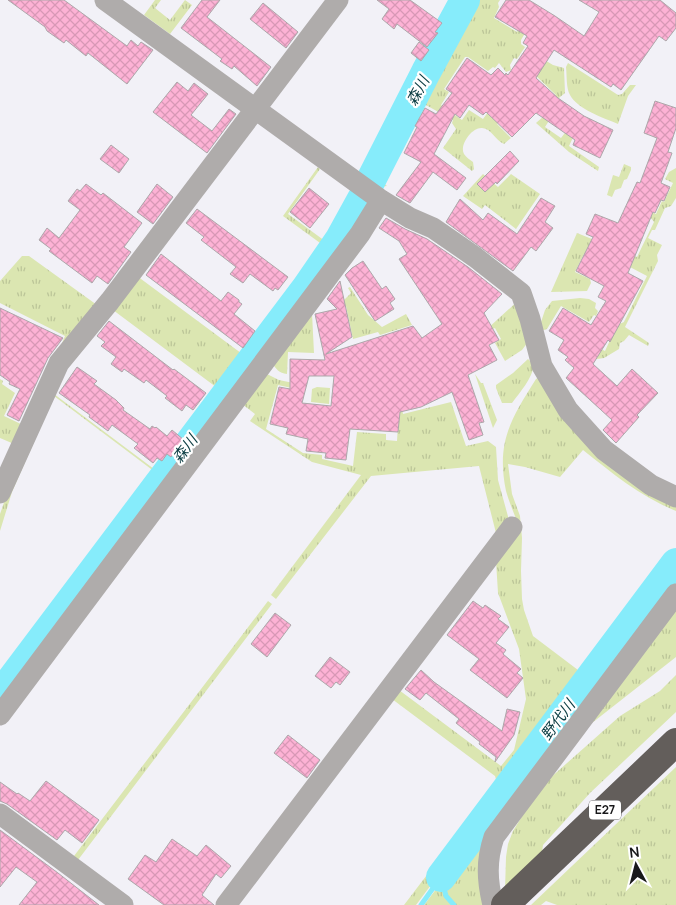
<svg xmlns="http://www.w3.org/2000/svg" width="676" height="905" viewBox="0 0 676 905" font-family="Manrope,'Noto Sans JP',sans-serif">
<defs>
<pattern id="grass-tufts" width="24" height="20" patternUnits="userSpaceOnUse" patternTransform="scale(1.25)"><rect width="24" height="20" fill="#dbe6b1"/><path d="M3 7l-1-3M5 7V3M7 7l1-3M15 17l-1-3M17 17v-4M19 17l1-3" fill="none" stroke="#bbc598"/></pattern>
<pattern id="building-cross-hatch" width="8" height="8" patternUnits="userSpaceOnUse" patternTransform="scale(1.25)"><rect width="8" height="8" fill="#fdb2d5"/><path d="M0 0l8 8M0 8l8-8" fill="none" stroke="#d898b6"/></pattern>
</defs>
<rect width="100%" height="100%" fill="#f2f1f7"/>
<path fill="url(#grass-tufts)" d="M155,0H161L155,8L170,20L185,0L192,5L170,34L144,15Z
M470,0H500L498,3L499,7L494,18L517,32L523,21L531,23L521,40V44L525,47L517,59L514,58L510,65L511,70L506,72L499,63L495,68L493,67L488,71L468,57H465L444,89L449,92L441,105L462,120L469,110L483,119L491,108L501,119L497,124L511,138L504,144C495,140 492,129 482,128C472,127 459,145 464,154C466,157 470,160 473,162L474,169L472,171L443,148L456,129L452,123L453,120L424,104L382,182L387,186L378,187L373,184Z
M543,59L553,65L564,68L565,93L539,114L540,111L556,95L533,73Z
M568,63L618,95L622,94L630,85H636L628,96L618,124C604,118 577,109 570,95C566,88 567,76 566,67Z
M423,65L427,68L369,178L366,176Z
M555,106L556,110L545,127L561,138L571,125L577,129L569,146L599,167L598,171L569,152L536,123Z
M624,164L631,167V170L627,179L624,180L621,188L615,190L612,197L607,195L613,175L619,177Z
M318,167L320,169L288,214L325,241L342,219L355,194L359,197L338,238L283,313L280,311L327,248L283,216Z
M676,168V198L671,206L665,208L655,230H652L648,238L662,245L657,255L658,261L625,327L649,343L648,346L629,335L624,341L620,343L619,349L604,358L597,359L591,354L597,347L605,351L617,325L624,322L647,276L609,256L598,260L584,254L575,272L590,279L591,283L587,291L551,292L577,233L637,257L654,222L651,218V212L656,214L662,201L664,202L673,183L665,179L669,172Z
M483,174L498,187L511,174L540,194L516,229L485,205L482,209L463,196Z
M22,256H29L97,305L60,348L65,336L0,303V281Z
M137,276L249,359L224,393L113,310Z
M350,287L368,315L382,327L406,314L412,325L380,335L378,332L353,339L346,306L340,304L351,293L348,288Z
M580,298L589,299L596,303L595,308L598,311L596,316L594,315L589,322L561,306L547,329L544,330L539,328L545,310L552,301Z
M520,299L528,342L522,350L505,361L495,343L501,339L495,328L486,332V330Z
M312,313L314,353L288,352L287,374C279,373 276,369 272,363Z
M528,359L534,365C532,379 520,392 512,403H502L496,388V385L513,373Z
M265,373L279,380L303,385L305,391L278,385L266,429L303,453L322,455V459L353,466L357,432L386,434V440L397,441L398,425L396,377L403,414L451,402L466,446L488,441L496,447L498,480L509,520L496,533L479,466L371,476L276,599L271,595L361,475L312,462L250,421L255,414L242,404Z
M475,374L481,383H483L497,420L493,428Z
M539,377L553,395L676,502V511C641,497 612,473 583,450L560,477L525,467L508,464L512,494L520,516L522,538L521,571L522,599L524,610L533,636L578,670L659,567L664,564L676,548V558L416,905H404L497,783L495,776L392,699L399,690L501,766L514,750L526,699L519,649L498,593L496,561L518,524C514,513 509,502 506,491C496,442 511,419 536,379Z
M0,379L3,381L2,384L15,393L4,416L23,425L14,444L0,438Z
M317,387L330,388L329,404L311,402L312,389Z
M54,394L162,475L0,691V686L159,475L54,396L12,492L0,531V514L8,491Z
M676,570V582L511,802L506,804L502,801Z
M268,601L272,604L78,860L74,856Z
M676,604V657L592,723Z
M676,675V712L590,793L543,845L542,852L505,890L506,857L508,844L513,831L540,787L620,716L660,691Z
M676,767V905H557L546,901L541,905H531Z
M496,811L501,814L485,905H424Z"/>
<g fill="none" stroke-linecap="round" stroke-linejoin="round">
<path stroke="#86ecfb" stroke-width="5" d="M441,877L446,896L454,905
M421,905L441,877"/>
<path stroke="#86ecfb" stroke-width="30" d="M370,182L426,72L465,0
M0,695L307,287L340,239L362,199
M441,877L676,563"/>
</g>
<path fill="url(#building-cross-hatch)" stroke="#ada7aa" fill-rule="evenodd" d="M8,0H64L127,46L131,40L138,46L141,42L153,50L127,84L88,53L86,56L66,40L64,43L47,31L45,27Z
M202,0H220L207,17L271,67L257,86L234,66L232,69L220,61L222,59L181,28Z
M377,0H410L442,23L435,32L438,33L427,47L397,24L394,29L382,19L389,9Z
M506,0H529L555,16L584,36L599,12L579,0H660L676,13V28L666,41L659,36L621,90L613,84L611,87L554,50L536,78L558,98L584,116L613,130L600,158L573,145L575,140L536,113L512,137L486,112L483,115L469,105L460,118L455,114L434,154L466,178L457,190L433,172L410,203L396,195L421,162L404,153L417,127L415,126L425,108L436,114L452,93L446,89L467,58L491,75L498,68L505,75L506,73L508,75L528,46L523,43L527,36L495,17Z
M263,3L298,32L286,48L250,19Z
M419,42L429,50L421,61L411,53Z
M177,82L188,91L194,83L208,94L191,115L212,131L229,109L236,114L207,153L153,112Z
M655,101L676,108V128L668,152L672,153L661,183L670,187L664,201L661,200L655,213L653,212L628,273L643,281L610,342L608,340L593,364L617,386L632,369L658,393L637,415L639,417L616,443L603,430L612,420L566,378L574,368L565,360L568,357L558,350L564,340L549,331L563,308L591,325L606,301L598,297L604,286L576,271L593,237L586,234L595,214L618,223L637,182L640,183L657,138L644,133Z
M111,145L129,159L119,173L100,159Z
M510,151L519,161L497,184L496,182L485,192L477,184Z
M86,184L101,195L103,193L142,223L124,247L131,252L108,284L97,276L92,283L49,251L51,249L39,240L47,228L59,238L80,210L68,201L77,189L80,191Z
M157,184L173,197L153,224L137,212Z
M309,188L329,204L310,228L290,212Z
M541,198L555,206L545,222L553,228L536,251L531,247L513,271L446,222L460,199L483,220L488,213L517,234Z
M197,209L288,277L278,290L275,288L273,291L250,274L243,283L230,274L236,267L201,240L204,237L186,223Z
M386,218L405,229L427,239L468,267L502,294L484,313L499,340L489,345L497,360L468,375L484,422L479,423L483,435L469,440L452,392L421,407L400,412L398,432L350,429L346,460L325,458L326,453L306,451L308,439L286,434L288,428L270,424L279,387L290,389V359L325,360L315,314L337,309L327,299L340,281L352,337L326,354L413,326L422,338L442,324L399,259L407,254L399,241L379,228ZM309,376H334L331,406L302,403Z
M161,254L221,301L228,292L239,300V302L242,304L234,314L255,331L243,348L146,275Z
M363,261L382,289L386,286L395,299L390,303L394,309L375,321L345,275L352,268Z
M0,308L63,338L48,358L19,421L7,415L20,389L9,384L10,382L0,375Z
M109,321L173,370L174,369L206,393L193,410L186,405L182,411L165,398L167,396L146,380L144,383L124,369L122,372L111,364L116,357L101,346L105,342L97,336Z
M77,367L97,381L94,384L116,400L124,408L123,410L150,429L152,426L155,428L156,427L167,436L172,430L184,440L171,457L167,454L162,461L157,458L153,463L134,448L138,444L112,425L108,431L89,417L90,415L59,393Z
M473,601L483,608L485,605L501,616L498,619L509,627L496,643L506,650L503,654L521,669L517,673L523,678L507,698L470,670L479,659L447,635Z
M275,613L291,625L267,657L251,644Z
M330,657L350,672L340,685L336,682L331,688L315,676Z
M421,670L434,682L502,731L507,709L520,712L514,735L495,762L496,757L479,744L480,742L456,723L459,719L426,693L420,700L405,689Z
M288,735L320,760L307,778L274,753Z
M46,781L99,820L82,843L65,830L57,840L7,804L0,801V782L17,794L18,793L30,801Z
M0,830L58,873L99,905H19L37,882L16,867L0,887Z
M172,839L197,856L206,845L231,866L221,878L216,874L202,895L214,905H164L128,879L145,855L156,862Z"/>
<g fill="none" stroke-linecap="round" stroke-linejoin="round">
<path stroke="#afacab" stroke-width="21" d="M105,0L381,200L410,218L433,228L475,257L521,293L530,319L542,366L568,410L604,450L651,485L676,497
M0,493L59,363L110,301L338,0
M0,715L360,234L381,200
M0,814L123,905
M226,905L512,527
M493,905C487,880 486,861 494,837L676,594"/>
<path stroke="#635e5b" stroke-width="28" d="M505,905L676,742"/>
</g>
<g text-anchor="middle" stroke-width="4.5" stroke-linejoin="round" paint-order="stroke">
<rect fill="#fff" stroke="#5d5d5f" stroke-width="1" x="589" y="800.5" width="32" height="19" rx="4"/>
<g font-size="12" font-weight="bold" fill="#18181a">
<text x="605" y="814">E27</text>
</g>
<g font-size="15" font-style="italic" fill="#0f4046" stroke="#fff">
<text transform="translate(418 91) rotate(-62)" y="5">森川</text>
<text transform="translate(185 449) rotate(-53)" y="5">森川</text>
<text transform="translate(558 720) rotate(-53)" y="5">野代川</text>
</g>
</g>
<g transform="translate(636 865) rotate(353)" stroke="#ffffff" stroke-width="4" paint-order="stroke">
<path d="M0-4L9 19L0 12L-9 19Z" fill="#18181a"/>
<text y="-8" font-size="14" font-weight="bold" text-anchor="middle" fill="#18181a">N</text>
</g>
</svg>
